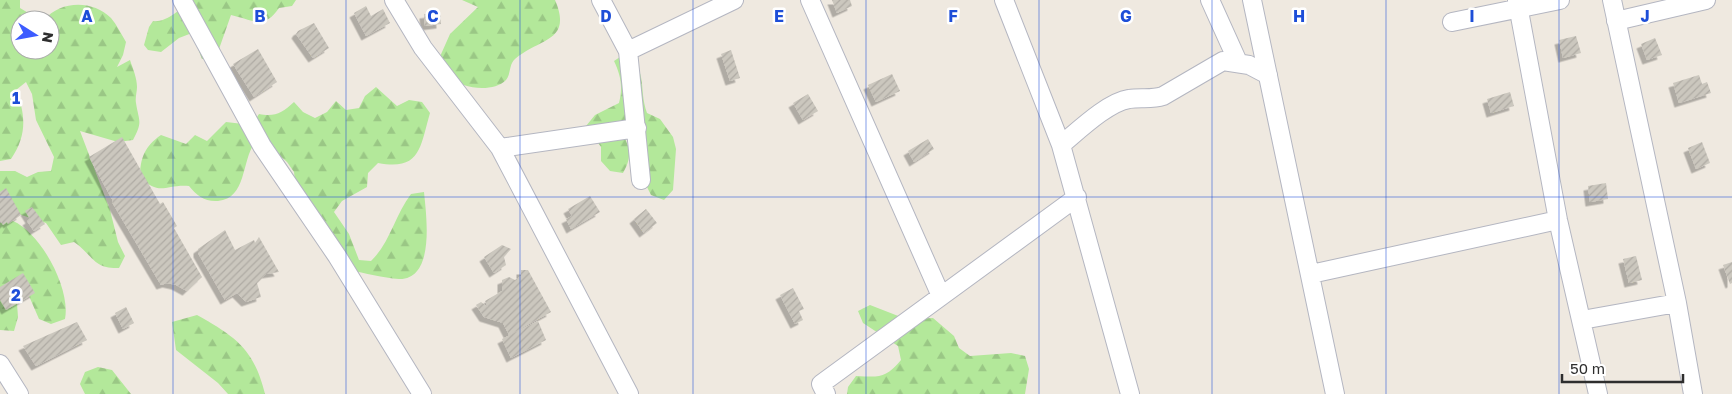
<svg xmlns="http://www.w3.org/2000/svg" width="1732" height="394" viewBox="0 0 1732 394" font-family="'Golos Text',sans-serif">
<defs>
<pattern id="forest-firs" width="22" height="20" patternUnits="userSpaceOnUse" patternTransform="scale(1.25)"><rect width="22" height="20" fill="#b3e89a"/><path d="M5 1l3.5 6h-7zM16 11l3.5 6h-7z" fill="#9ac785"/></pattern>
<pattern id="building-hatch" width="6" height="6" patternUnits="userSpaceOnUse" patternTransform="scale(1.25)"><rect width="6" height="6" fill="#cbc7be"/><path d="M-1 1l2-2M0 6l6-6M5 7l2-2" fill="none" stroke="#afaba4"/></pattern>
<filter id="shadow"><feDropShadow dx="-4.5" dy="4.5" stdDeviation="0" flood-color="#0004"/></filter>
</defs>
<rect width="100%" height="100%" fill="#efe9e0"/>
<path fill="url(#forest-firs)" d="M0,0H20V8L40,20H20V50H50V20H44C61,0 93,0 111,18C117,25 121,34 126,42L123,55L117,67L130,60C133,69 137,78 137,87C137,92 135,98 136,103C139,122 143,121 133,140L118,142L80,131L110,210L118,242L125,256L119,268C93,269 93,255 74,242L61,245L46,223L6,210L0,211V171H15L27,177L38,172L51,171L54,157L36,120L32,94L26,82L16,90C26,115 27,136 11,159L0,161Z
M191,0H296L292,6L279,8C264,30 253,20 231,15L219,49L209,58L202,59L192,33L179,38L161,52L148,50L144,45L149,27L153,21C166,23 181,9 191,0Z
M462,0H555C573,42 539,38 515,59C509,64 511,74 506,80C493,93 462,89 449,77C445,73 441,66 438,61L450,34L478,7Z
M626,53C649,74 638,87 647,113L660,119L673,137L676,149L673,190L664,200L651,195L639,171L641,142L624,136C631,151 631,159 623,173L610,171L601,161V147L586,126L595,115L619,103C623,87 621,76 614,61Z
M376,87L397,106L409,100L422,102L430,113C420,147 421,171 378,163L368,173L367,187L342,201L334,212L349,234L359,260L371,261C390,243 395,215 411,194L424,192C426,213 436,280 399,279C383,278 365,273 349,270L319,213L307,207L297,198L294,172L287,162L277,153L255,142C241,162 247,198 218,201C205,202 197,196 189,186C165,184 160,197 140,177C140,158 145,146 161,135L186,144L195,135L207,141L226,122L252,125L259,114C275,117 282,113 294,102L303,112L315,118L327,112L336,101L346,110L359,108L365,96Z
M13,221C41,233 71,289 65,319L51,324L39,319L29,296L16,290L18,317L14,331L0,330V223Z
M870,305L906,319L933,318L954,336L959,348L970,356L1011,353L1025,356L1029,369L1025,394H847L848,387L856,376C879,377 885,379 901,360L898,346L863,323L858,311Z
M197,315C236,337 254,349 265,394H228L218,383L176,350L172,322Z
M98,367L112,370L131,394H85L80,384L85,372Z"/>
<path fill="url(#building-hatch)" filter="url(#shadow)" d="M832,0H850L852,6L837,13Z
M366,6L371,16L383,9L390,23L366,36L354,13Z
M440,12L441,24L425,26L424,14Z
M314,23L329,48L313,58L296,34L298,31Z
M1576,36L1581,53L1563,58L1559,40Z
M1655,38L1662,55L1647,60L1641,44Z
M258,49L277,82L254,97L233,64Z
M731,50L740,78L730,81L721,54Z
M892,74L900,91L876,102L868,85Z
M1699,75L1702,84L1707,82L1711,93L1679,103L1673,83Z
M1510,92L1514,106L1491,113L1487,99Z
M808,94L818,111L803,120L793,103Z
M122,137L160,204L163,202L177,226L174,228L202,277L187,291L176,285L167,283L161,285L112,202L113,201L89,157Z
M928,139L934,149L914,162L908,151Z
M1702,142L1710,163L1696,169L1688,148Z
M1606,183L1608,199L1590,202L1588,186Z
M6,188L21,215L8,224L7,222L3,225L0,220V192Z
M590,196L600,212L571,229L566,219L572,216L568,209Z
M32,207L45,224L34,231L27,221L30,219L25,211Z
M646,209L657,223L644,233L634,219Z
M225,230L235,250L254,240L255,243L259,237L279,272L266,274L257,283L261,297L246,302L237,293L225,300L198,253V249Z
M502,245L511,249L504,257L506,265L494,273L484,257Z
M1636,256L1642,280L1629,283L1623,259Z
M1732,262V283L1730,284L1723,265Z
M521,270H528L551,312L509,335L503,323L484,317L476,305L481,302L488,307L485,301L502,291V280L509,277L515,280L521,276Z
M23,273L35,293L6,310L0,300V287Z
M793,288L804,309L799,311L803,320L795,324L780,295Z
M126,307L134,323L123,329L115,313Z
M538,321L546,340L511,358L502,339Z
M77,322L87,340L36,366L23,346Z"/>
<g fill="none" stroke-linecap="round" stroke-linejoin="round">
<g stroke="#b4b6c1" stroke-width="20">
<path id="minor" d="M182,0L262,146L337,256L422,394
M394,0L423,48L500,148L629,394
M601,0L628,51L641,180
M810,0L941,296
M1004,0L1061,145L1130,394
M1210,0L1238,62
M1252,0L1335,394
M1517,0L1558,220L1598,394
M1612,0L1677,303L1693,394
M1616,21L1706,0
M1452,22L1560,0
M628,51L734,0
M1061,145C1078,131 1108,102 1129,99C1141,97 1151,100 1163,96L1223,61L1249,65L1268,75
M500,148L637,128
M1311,274L1558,220
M1582,320L1677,303
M0,364L19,394
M826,394L821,384L1077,197"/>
</g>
<use href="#minor" stroke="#fff" stroke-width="18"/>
</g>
<path fill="none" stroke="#1d4ed8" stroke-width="1" stroke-opacity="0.55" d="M173,0V394M346,0V394M520,0V394M693,0V394M866,0V394M1039,0V394M1212,0V394M1386,0V394M1559,0V394M0,197H1732"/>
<g font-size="16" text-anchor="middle" font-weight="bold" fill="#1d4ed8" stroke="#fff" stroke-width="5" stroke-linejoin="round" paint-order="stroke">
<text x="87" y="22">A</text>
<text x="260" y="22">B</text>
<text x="433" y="22">C</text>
<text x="606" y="22">D</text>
<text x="779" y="22">E</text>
<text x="953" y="22">F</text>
<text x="1126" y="22">G</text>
<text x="1299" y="22">H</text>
<text x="1472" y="22">I</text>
<text x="1645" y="22">J</text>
<text x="16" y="104">1</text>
<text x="16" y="301">2</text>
</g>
<g transform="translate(35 35) rotate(101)"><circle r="24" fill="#ffffff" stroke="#ababab"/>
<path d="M0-4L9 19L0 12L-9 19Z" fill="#3d5cff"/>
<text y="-8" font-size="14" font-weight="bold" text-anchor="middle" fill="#2e2e2e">N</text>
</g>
<path d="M1562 374v8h121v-8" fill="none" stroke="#2e2e2e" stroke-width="2.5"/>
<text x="1570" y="374" font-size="15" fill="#2e2e2e" stroke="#ffffff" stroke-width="4" paint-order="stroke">50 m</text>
</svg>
